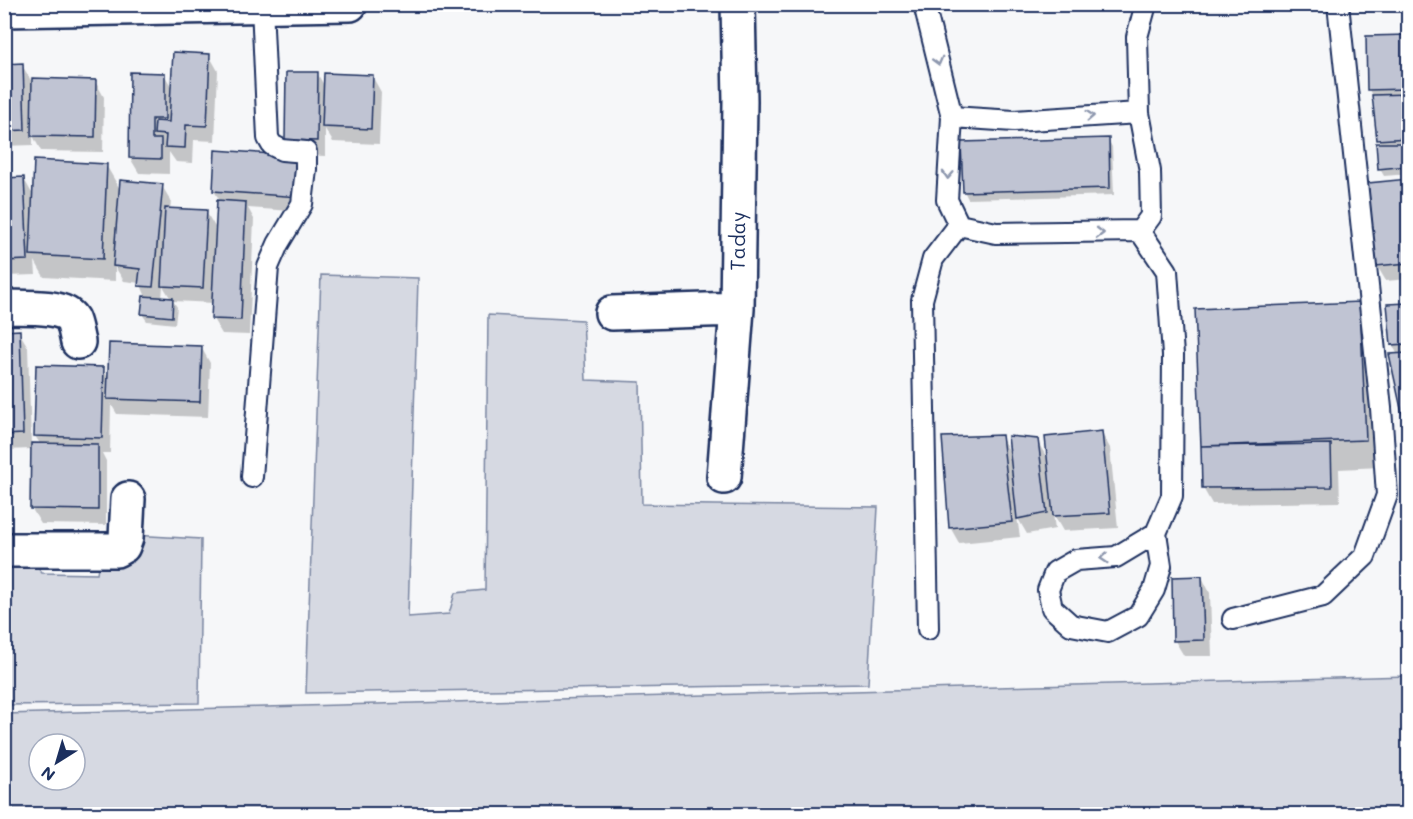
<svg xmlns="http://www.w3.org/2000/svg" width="1413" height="819" viewBox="0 0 1413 819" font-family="Mali,sans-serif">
<rect width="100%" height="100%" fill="#f6f7f9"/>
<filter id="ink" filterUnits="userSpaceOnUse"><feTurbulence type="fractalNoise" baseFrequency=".0167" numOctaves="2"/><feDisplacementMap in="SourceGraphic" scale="12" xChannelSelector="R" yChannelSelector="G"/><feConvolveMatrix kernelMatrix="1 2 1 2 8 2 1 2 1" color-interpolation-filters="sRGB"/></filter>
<g filter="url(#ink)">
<path fill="#d6d9e2" stroke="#7884a0" stroke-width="1.5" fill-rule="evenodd" d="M321,275L418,278L408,617L449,614L455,593L485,590L488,315L583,320L586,380L640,382L642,504L878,507L868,684L306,693Z
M133,535L201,539L199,703L5,705L4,557H28L42,573L97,574L99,558Z
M1408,676V814H5V714ZM39,744H75V780H39Z"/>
<path fill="#0003" fill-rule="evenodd" d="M1368,37H1408V174L1384,176L1380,169L1377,145L1382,144L1379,139L1374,99L1369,90Z
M209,55L218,71L215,141L194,140L193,163L176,162L169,152V174L139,173L130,158L164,74L172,88Z
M22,65L33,84L95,81L104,97L103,152L41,151L33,136V145L4,146V66Z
M317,73L325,87L372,76L381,92L379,144L333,142L325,129V156L299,155L307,212L248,208L254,219L249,335L222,334L213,319L214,303L173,301L177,307L175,324L147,321L142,314L146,297L140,283L124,281L115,267V281L44,277L35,261L36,275L4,276V179H24L34,197L106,165L121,191L162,186L171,201L170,210L206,212L217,230L221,202L214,191L296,157L286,140ZM163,286L171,299H162Z
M1108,139L1112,147L1114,195L968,199L964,191Z
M1408,181V279L1386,281L1377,266L1370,184Z
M1359,303L1375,331L1381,467L1339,469L1340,502L1212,504L1203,488L1196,310Z
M1408,304V427L1405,418L1398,355L1392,344L1389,305Z
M4,332H19L28,347L31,445H41L35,436L103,369L109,380L201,347L210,363L208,417L117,414L111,404L110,453H102L106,461V525L41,524L32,509V449L4,450Z
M1101,432L1110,448L1118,528L1063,531L1053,514L1055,529L1027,534L1017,517L1020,537L959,543L950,527L1001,437L1011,454L1037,441L1049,461Z
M1408,439V457L1406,452L1404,440Z
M1202,577L1210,593L1212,656H1184L1175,641Z"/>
<path fill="#c0c4d3" stroke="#1b2f5e" stroke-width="1.5" d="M1408,35V89L1367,90L1366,36Z
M173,52L210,54L207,126L186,125L185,148L165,147L166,135L154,134L155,121L169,122Z
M23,63L25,130L4,131V64Z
M130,72L165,73V119H152V139H161V159L129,158Z
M286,72H318L317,141L285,140Z
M324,73L373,75L371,129L322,127Z
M32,78L96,80L95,137L31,136Z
M1408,94V138L1377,140L1372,95Z
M1109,138L1110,188L963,192L961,142Z
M1376,143H1408V166L1378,169Z
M215,150L301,156L299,197L213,191Z
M34,160L107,164L103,259L30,255Z
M24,177L28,260L4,261V178Z
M1408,179V263L1376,266L1368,183Z
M120,180L163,184L153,287L138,286L140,269L113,266Z
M217,200L246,202L241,320L211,319Z
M165,208L207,210L203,288L161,286Z
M143,296L173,298L172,317L141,314Z
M1360,302L1366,440L1201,446L1195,309Z
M1408,303V344L1391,345L1387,304Z
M20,330L23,434L4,435V331Z
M109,343L202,346L200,402L107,399Z
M1408,353V418H1403L1389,354Z
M36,365L104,367L102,438L34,436Z
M1102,431L1110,513L1053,516L1045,437Z
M1002,435L1012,522L949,528L942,437Z
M1008,436L1038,439L1047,513L1017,519Z
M31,443L98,444V510L30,509Z
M1331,444L1332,487L1202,488L1201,446Z
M1202,576L1204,640L1173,641L1172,577Z"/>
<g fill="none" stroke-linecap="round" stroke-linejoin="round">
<g stroke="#1b2f5e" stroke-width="24">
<path id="lane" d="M924,4L952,117L1014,121L1139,113L1137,37L1146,4
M952,117L947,200L959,225L996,233L1140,231L1151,216L1150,171L1139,113
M1140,231L1167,271L1173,355L1172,496L1156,533L1161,566L1154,590L1138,616L1108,632L1071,625L1052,608L1048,590L1055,572L1076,560L1116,557L1156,533
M252,477L268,267L278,244L302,204L306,169V152L282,150L272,145L268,138L262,6
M1233,619L1323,596L1365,556L1387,495L1381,408L1338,4
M928,629L922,300L933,259L959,225"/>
</g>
<g stroke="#1b2f5e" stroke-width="38">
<path id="street" d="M4,307C20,308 63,304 72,319C75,325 76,335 78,342
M612,313L737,309
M724,477L737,309L740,101L738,4
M4,550H116L123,546L126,538L128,499"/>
</g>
<g stroke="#1b2f5e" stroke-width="38">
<path id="secondary" d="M4,10L350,4"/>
</g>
<use href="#lane" stroke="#fff" stroke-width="20"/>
<use href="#street" stroke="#fff" stroke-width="33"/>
<use href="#secondary" stroke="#fff" stroke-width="33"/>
</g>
<defs><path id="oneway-chevron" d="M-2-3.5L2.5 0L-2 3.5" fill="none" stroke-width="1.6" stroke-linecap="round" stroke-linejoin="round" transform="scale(1.5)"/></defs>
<g stroke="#8d97ae">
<use href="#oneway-chevron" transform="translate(938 61) rotate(75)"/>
<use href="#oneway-chevron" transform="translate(1090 116) rotate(-4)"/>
<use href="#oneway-chevron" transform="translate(948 175) rotate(93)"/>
<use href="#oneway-chevron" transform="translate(1100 233)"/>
<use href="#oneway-chevron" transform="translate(1104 558) rotate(176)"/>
</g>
</g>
<g text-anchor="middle" stroke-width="4.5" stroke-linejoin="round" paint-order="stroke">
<g font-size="20" fill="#1b2f5e" stroke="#fff">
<text transform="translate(738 241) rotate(-89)" y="7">Taday</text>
</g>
</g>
<rect width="1413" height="819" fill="none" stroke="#fff" stroke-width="24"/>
<rect x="12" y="12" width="1389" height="795" fill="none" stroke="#1b2f5e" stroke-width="2" filter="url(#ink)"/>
<g transform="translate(57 762) rotate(217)"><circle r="28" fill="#ffffff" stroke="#a4acbf" stroke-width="1.5"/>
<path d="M0-4.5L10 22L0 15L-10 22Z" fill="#1b2f5e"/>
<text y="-9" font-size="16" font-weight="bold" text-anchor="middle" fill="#1b2f5e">N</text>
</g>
</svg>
